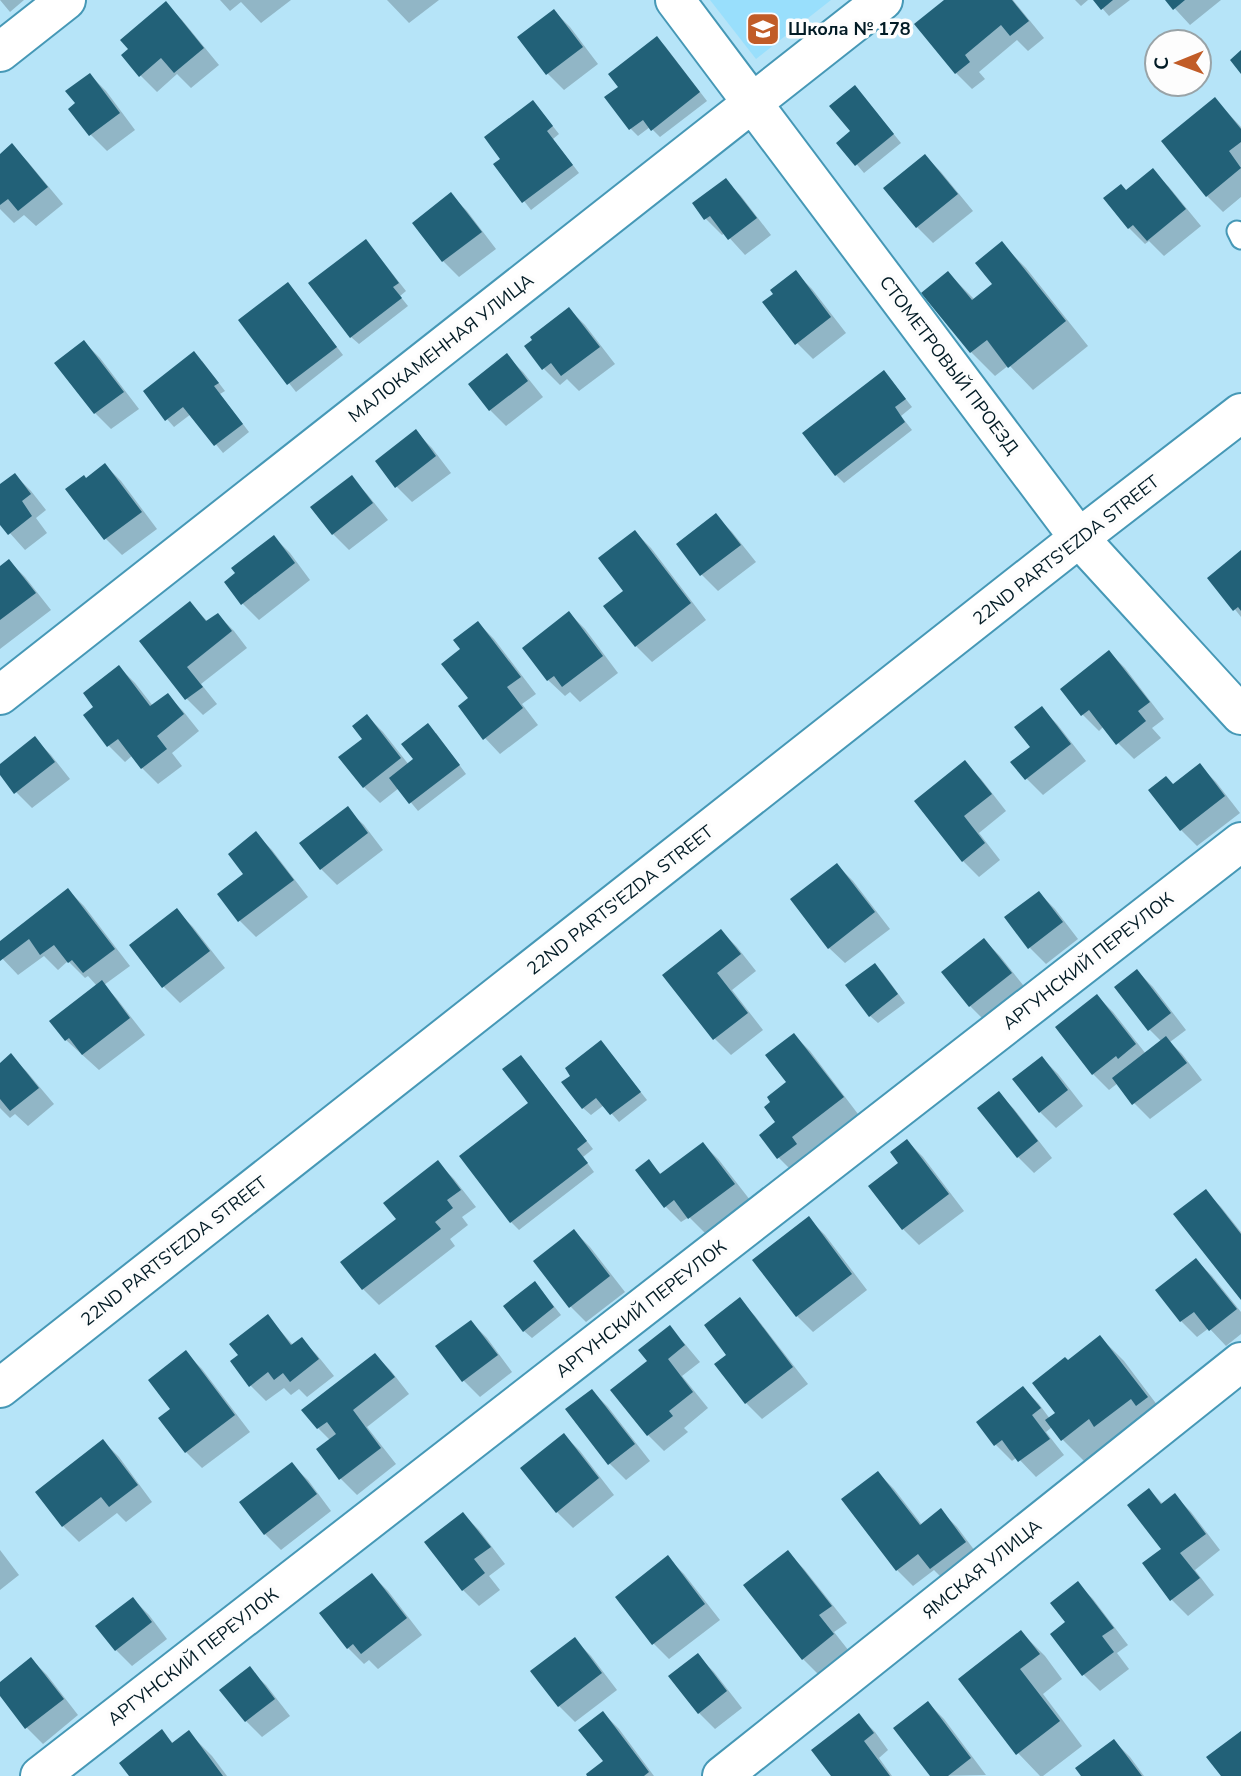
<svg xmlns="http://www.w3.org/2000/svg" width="1241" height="1776" viewBox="0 0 1241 1776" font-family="'Nunito Sans',sans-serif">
<rect width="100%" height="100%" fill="#b6e4f8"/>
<path fill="#99dffc" d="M710,0H831L756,59Z"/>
<path fill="#0003" d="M0,0H24L10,12Z
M220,0H291L261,23L241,2L230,11Z
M387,0H439L409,23Z
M946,0H1013L1044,38L1028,51L1017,40L979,72L985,79L972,89L956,73Z
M1075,0H1088L1081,6Z
M1095,0H1130L1109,16Z
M1167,0H1221L1190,25Z
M166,4L182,20L219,65L191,88L177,74L157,92L141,76L124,55Z
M554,11L570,27L598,64L564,90L548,74L520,37Z
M657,38L665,46L707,101L660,137L650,127L638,136L631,129L620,88Z
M90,75L106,91L135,130L107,151L91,135L71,109L77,104Z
M862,95L901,143L864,173L839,143L852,132Z
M1215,99L1241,127V197L1223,212L1207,196Z
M540,110L559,134L553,139L579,173L531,210L495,164L502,159Z
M12,146L28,162L63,204L36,226L24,215L14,223L0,209V156Z
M925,156L941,172L973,211L933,243L917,227L886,188Z
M1153,171L1169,187L1201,226L1164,256L1149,241L1145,244L1129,228L1127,192Z
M725,180L741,196L771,235L745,255L725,233L722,235L706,219L694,204Z
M451,195L467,211L496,249L459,277L443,261Z
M1002,244L1026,268L1088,346L1033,390L1009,365L995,376L971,352L948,273L975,300L994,285Z
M373,249L406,291L400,296L408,306L359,344L351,337Z
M796,273L812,289L846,333L813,359L797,343Z
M288,284L295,292L343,355L296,392L240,321Z
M569,309L585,325L615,364L579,391L567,379L560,385L544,369Z
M84,342L100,358L139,409L111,429L95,413L57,363Z
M507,356L523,372L543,397L506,426L490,410L470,384Z
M202,361L225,391L220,394L249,432L223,453L191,414L174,427L167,419Z
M891,380L912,407L901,416L912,430L844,483L836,475Z
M416,432L432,448L451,473L412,502L396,486Z
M105,465L121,481L157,529L122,555L106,539L67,489L86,480Z
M15,475L31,491L46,510L36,518L47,533L25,550L0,522V486Z
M351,478L367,494L388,520L349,550L333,534Z
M716,516L732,532L756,562L718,591L702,575L679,545Z
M635,532L651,548L706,620L652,662L636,646Z
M274,537L290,553L310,580L259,620L243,604L226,582Z
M1241,553V617L1210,578Z
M9,561L25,577L51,610L0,649V568Z
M190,603L208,622L218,615L234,631L247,648L201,684L217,704L203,715L187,699L141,641Z
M569,613L585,629L618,673L580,702L570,692L565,696L548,680Z
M478,623L494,639L536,694L522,704L538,725L500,754L485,738L470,698L463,649Z
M1109,652L1125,668L1164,719L1152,728L1161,738L1134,759L1118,743L1104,726L1099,731L1083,715L1063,689Z
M119,667L135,683L153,706L167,695L183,711L199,731L172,753L182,766L158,784L142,768L133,755L125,762L109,746L96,707Z
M1041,708L1057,724L1086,761L1043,795L1027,779L1013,762L1032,747Z
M367,716L383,732L409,765L436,733L466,774L418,811L399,788L380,803L364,787V739Z
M35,739L51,755L70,779L32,808L16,792L0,772V766Z
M965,763L981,779L1006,811L979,833L1000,860L979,877L963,861Z
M1200,766L1216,782L1240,813L1197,846L1181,830L1174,786Z
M347,809L364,825L383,850L337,885L321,869Z
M256,834L272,850L308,897L256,937L240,921L220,895L246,875Z
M837,865L853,881L890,929L845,963L829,948Z
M68,890L84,906L130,966L104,985L117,999L145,1035L99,1070L66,1040L97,986L88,976L85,978L68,961L58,970L44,956L18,975L0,956V943Z
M1039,893L1055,909L1078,939L1046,964L1030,948Z
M177,911L193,927L225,968L180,1003L164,987L131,945Z
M721,931L737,947L756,971L732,990L763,1030L731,1055L715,1039L665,976Z
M984,940L1000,956L1027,990L986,1022L970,1006L944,972Z
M875,965L883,973L905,1003L878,1023L870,1016Z
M1137,971L1153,987L1186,1030L1170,1042L1182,1054L1202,1080L1150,1119L1134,1103L1118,1083L1109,1090L1093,1074L1097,996L1113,1012L1146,1054L1162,1042L1149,1029Z
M794,1035L810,1051L858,1114L806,1154L811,1161L795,1174L779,1158L761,1135L777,1122L789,1083Z
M601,1042L647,1100L619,1122L604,1105L591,1115L583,1108L572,1076Z
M11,1056L27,1072L54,1104L28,1126L15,1114L10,1118L0,1108V1065Z
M1042,1058L1058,1074L1083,1106L1056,1128L1040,1112Z
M528,1065L593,1149L583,1157L594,1172L519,1230L511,1222L461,1157L531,1103Z
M998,1093L1014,1109L1052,1158L1034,1173L1018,1157Z
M907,1141L923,1157L964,1211L919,1245L903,1229L870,1186L900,1163Z
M703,1144L719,1160L750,1200L706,1234L689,1217L681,1222L665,1206L649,1162L662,1175Z
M438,1163L454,1179L476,1207L462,1217L468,1225L450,1239L455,1246L379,1305L363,1289L398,1219Z
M1205,1191L1221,1207L1241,1232V1297Z
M809,1219L825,1235L867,1290L813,1332L797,1316Z
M574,1231L590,1247L625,1292L586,1322L570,1306Z
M1196,1260L1212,1276L1241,1312V1334L1226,1346L1209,1328L1197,1337L1181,1321L1158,1291Z
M542,1291L561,1315L532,1338L524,1331Z
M739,1300L755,1316L808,1384L762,1419L746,1403L728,1355Z
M268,1317L293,1345L301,1339L317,1355L334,1376L307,1397L299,1389L291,1395L284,1388L266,1401L250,1385L240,1356Z
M471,1322L487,1338L512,1372L480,1397L464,1381Z
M669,1328L685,1344L700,1362L682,1376L708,1408L684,1428L688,1432L664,1451L648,1435L612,1390L649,1361Z
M1100,1337L1124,1361L1170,1422L1086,1463L1062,1439L1052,1427L1046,1432L1064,1455L1036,1477L1017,1457L1012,1461L996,1445L978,1423L1023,1388L1039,1404L1050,1419L1057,1413L1068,1362Z
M186,1353L202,1369L250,1432L202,1468L186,1452L160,1418L173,1409Z
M375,1355L391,1371L409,1394L367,1427L396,1464L357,1495L341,1479L330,1440L318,1428Z
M592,1391L608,1407L650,1461L626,1480L610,1464Z
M564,1435L580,1451L614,1495L573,1528L557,1512Z
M103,1441L119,1457L152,1502L126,1522L117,1513L79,1542L63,1526Z
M291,1464L308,1480L331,1511L281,1550L265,1534Z
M878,1473L894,1489L922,1525L941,1511L957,1527L981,1559L948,1584L934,1570L913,1586L897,1570Z
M1149,1490L1163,1504L1175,1496L1191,1512L1220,1550L1195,1570L1214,1595L1188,1616L1172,1600L1163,1549Z
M463,1514L479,1530L505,1564L489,1576L500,1590L479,1606L463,1590Z
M0,1550L19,1575L0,1590Z
M788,1553L804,1569L847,1623L834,1632L849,1651L819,1675L803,1659L746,1586Z
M668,1558L684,1574L720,1620L669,1659L653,1643Z
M372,1575L388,1591L422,1635L378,1669L369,1660L364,1664L348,1648Z
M1077,1583L1093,1599L1128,1645L1117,1653L1129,1669L1100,1691L1084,1675L1052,1634L1067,1623Z
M133,1599L149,1615L167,1639L132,1666L116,1650Z
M1021,1632L1045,1656L1062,1679L1043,1694L1082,1746L1043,1776H1040L1018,1753L961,1679Z
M575,1640L591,1656L617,1690L575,1722L559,1706Z
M698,1656L714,1672L742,1708L715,1729L699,1713Z
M31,1659L47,1675L78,1715L43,1744L27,1728L0,1694V1684Z
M249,1669L266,1685L290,1716L262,1737L246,1721Z
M928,1703L944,1719L986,1775L932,1776Z
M603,1713L619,1729L654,1776H589L605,1761Z
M859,1716L875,1732L888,1750L879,1758L892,1776H833Z
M162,1732L174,1744L189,1733L212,1756L227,1776H131Z
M1114,1741L1130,1757L1144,1776H1083Z"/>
<path fill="#226178" d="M944,0H1012L1029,21L1010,36L1001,25L965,55L970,62L955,74L914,24Z
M1093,0H1113L1101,10Z
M1165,0H1185L1173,10Z
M166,1L204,48L174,73L161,58L139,77L121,55L128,49L120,40Z
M554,9L583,47L546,75L517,37Z
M657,36L700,92L651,131L643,120L629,130L604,97L618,87L608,74Z
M1241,50V74L1230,60Z
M90,73L120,113L89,136L68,109L75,103L65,91Z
M855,85L894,134L855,166L836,143L850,131L829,106Z
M1215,97L1241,129V142L1229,151L1241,168L1206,197L1161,141Z
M533,100L553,126L547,131L573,165L522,203L493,164L500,159L484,137Z
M12,143L48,187L18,211L8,199L0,205V154Z
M925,154L958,194L916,228L883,188Z
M1153,168L1186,209L1147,241L1133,225L1128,229L1103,198L1121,184L1126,190Z
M726,178L757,218L728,240L710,216L704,220L692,203Z
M451,192L482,232L442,262L412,223Z
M366,239L399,283L393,287L402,298L350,338L308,283Z
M1002,241L1066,321L1008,368L987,340L970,353L921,293L948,271L972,300L992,284L975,263Z
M796,270L831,317L795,345L762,302L773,294L770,290Z
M288,282L337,347L287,385L238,320Z
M569,307L600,347L561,376L551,363L542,370L524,346L532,340L530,337Z
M84,340L124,392L94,414L54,363Z
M194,351L219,383L214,386L243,424L214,446L183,407L165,421L143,391Z
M507,353L528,381L489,411L468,384Z
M884,370L906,399L895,407L905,422L835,476L802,433Z
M416,429L436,456L395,488L375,461Z
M105,463L142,512L104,540L65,489L84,475L86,478Z
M15,473L31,494L22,501L32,516L8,535L0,525V484Z
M352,475L373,503L332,535L310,507Z
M716,513L741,545L700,576L676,544Z
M635,530L691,603L635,647L603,606L623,591L598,558Z
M274,535L295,563L241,605L224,582L235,573L231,568Z
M1241,550V611L1238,607L1233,611L1207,578Z
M9,559L36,593L0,620V566Z
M190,601L206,621L218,613L232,631L187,667L203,687L185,700L139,641Z
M569,611L603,656L562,687L554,676L547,681L522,648Z
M478,621L521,677L507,687L523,708L483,740L458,706L468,698L441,664L460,649L453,640Z
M1109,650L1150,702L1138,711L1146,721L1116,745L1089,710L1081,716L1060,689Z
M119,665L150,706L168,693L184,714L157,736L167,749L141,769L118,739L107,747L83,715L93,707L83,693Z
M1042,706L1071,744L1025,780L1010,762L1030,747L1014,727Z
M367,714L401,758L363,788L338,757L362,739L352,726Z
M428,723L460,765L409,804L389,778L413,759L401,744Z
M35,736L55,762L14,794L0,775V764Z
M965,760L992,794L964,816L985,843L962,862L914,801Z
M1200,763L1225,796L1180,831L1148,790L1166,776L1173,784Z
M348,806L368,833L320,870L299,843Z
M256,831L294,880L238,922L217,894L243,874L228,854Z
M837,863L875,912L828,949L790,899Z
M68,888L115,949L83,973L72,960L68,963L54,945L40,955L29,939L0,961V941Z
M1039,891L1063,922L1028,949L1004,917Z
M177,908L210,951L162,988L129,945Z
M721,929L741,954L717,973L748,1013L713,1040L662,975Z
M984,938L1012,973L969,1007L941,972Z
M875,963L898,994L869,1017L845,985Z
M1137,969L1171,1013L1148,1031L1114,987Z
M102,980L130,1018L82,1055L69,1038L65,1041L49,1021Z
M1097,994L1136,1044L1118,1059L1116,1056L1092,1075L1055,1027Z
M794,1033L844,1097L792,1137L797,1144L777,1159L759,1135L775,1122L764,1107L770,1102L767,1097L786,1082L765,1055Z
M1166,1036L1187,1063L1132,1105L1112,1078Z
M601,1040L641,1092L610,1115L596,1098L582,1109L561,1082L570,1076L565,1068Z
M11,1053L39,1088L10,1111L0,1099V1063Z
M521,1055L587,1141L577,1149L588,1163L510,1223L459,1156L528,1103L502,1069Z
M1042,1056L1068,1090L1039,1113L1012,1079Z
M999,1091L1038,1141L1017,1158L977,1108Z
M907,1139L949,1194L902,1230L868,1186L898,1163L890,1152Z
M703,1142L735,1184L688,1219L674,1200L664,1208L635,1170L649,1159L660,1174Z
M438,1160L461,1190L447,1200L453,1208L435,1222L441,1229L362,1290L340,1262L396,1219L383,1203Z
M1206,1189L1241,1234V1300L1173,1214Z
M809,1216L852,1274L796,1317L752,1260Z
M574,1229L610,1276L569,1308L533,1261Z
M1196,1258L1237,1309L1209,1331L1194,1312L1180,1322L1155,1290Z
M535,1281L554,1307L523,1332L503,1306Z
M740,1297L793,1367L745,1404L714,1364L726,1355L704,1325Z
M268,1314L291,1345L302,1337L319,1359L290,1382L283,1373L274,1380L268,1372L249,1387L230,1361L238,1355L229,1344Z
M471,1320L498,1355L462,1382L435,1346Z
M670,1325L685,1345L668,1359L693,1392L669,1411L673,1416L647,1436L610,1390L647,1361L638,1350Z
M1100,1335L1148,1397L1136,1406L1131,1399L1094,1427L1089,1419L1061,1441L1045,1420L1055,1413L1032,1383L1065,1357L1068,1360Z
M186,1350L235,1415L185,1453L158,1418L170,1409L148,1380Z
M375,1353L395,1377L353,1410L381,1448L339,1480L316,1449L336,1434L327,1422L317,1429L301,1410Z
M1023,1386L1041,1408L1032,1415L1050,1439L1018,1462L1002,1440L994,1446L976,1422Z
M592,1389L635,1444L608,1465L565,1409Z
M564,1433L599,1478L556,1513L520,1468Z
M103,1439L138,1485L109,1507L101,1497L62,1527L35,1492Z
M292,1462L317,1494L264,1535L239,1502Z
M878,1471L920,1525L941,1508L966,1542L930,1569L918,1554L896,1571L841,1499Z
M1149,1488L1161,1504L1175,1493L1206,1534L1180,1553L1200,1578L1170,1601L1142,1563L1161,1549L1127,1505Z
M463,1512L491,1547L474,1559L485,1573L462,1591L424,1542Z
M788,1550L832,1606L819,1615L834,1634L802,1660L743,1585Z
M668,1555L705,1604L652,1645L615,1597Z
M372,1573L407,1618L361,1654L353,1644L347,1649L319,1613Z
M1078,1581L1114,1628L1102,1636L1114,1652L1082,1676L1050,1634L1065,1622L1050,1603Z
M133,1597L152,1622L115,1651L95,1626Z
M1021,1630L1040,1654L1020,1669L1060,1721L1016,1755L958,1679Z
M575,1637L602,1673L558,1707L530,1671Z
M698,1653L727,1691L698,1714L668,1676Z
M31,1657L64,1699L25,1729L0,1696V1682Z
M250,1666L275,1699L245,1722L219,1690Z
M928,1701L971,1758L948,1776H930L893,1728Z
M603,1711L649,1772L644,1776H587L586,1774L603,1761L578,1730Z
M859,1713L874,1733L864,1741L890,1776H831L811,1750Z
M162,1729L172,1743L189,1730L223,1776H129L119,1763Z
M1241,1731V1776H1221L1206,1757Z
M1114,1739L1142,1776H1081L1075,1768Z"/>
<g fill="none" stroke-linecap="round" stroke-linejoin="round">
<g stroke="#4698b6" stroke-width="23">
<path id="lane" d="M1237,231L1241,239"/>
</g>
<g stroke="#4698b6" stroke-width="42">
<path id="street" d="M675,0L1079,538L1241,715
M0,52L66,0
M0,695L883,0
M0,1388L1079,538L1241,413
M40,1776L1241,842
M722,1776L1241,1362"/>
</g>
<use href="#lane" stroke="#fff" stroke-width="19"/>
<use href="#street" stroke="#fff" stroke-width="38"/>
</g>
<defs>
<g id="school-square" transform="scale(1.75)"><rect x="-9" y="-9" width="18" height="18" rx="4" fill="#c15c27" stroke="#fdfdfd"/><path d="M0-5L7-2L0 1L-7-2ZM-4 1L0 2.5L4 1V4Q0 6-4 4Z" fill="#fff"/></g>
</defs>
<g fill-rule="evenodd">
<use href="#school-square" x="763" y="29"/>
</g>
<g text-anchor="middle" stroke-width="7" stroke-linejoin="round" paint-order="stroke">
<g font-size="18" font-weight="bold" fill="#021b25" stroke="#fdfdfd" text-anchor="start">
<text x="788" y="35">Школа № 178</text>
</g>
<g font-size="18" fill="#021b25" stroke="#fdfdfd">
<text transform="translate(441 348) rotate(-38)" y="6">МАЛОКАМЕННАЯ УЛИЦА</text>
<text transform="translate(949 365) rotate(53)" y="6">СТОМЕТРОВЫЙ ПРОЕЗД</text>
<text transform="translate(1066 550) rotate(-38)" y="6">22ND PARTS'EZDA STREET</text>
<text transform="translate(620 900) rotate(-38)" y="6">22ND PARTS'EZDA STREET</text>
<text transform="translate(1088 961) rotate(-38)" y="6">АРГУНСКИЙ ПЕРЕУЛОК</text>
<text transform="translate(174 1251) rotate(-38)" y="6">22ND PARTS'EZDA STREET</text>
<text transform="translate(641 1309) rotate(-38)" y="6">АРГУНСКИЙ ПЕРЕУЛОК</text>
<text transform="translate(982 1569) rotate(-39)" y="6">ЯМСКАЯ УЛИЦА</text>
<text transform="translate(193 1657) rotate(-38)" y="6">АРГУНСКИЙ ПЕРЕУЛОК</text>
</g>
</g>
<g transform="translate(1178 63) rotate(269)"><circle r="33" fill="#fdfdfd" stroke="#99a3a7" stroke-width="2"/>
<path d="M0-5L12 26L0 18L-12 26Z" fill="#c15c27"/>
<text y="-10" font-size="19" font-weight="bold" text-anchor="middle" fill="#021b25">С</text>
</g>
</svg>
